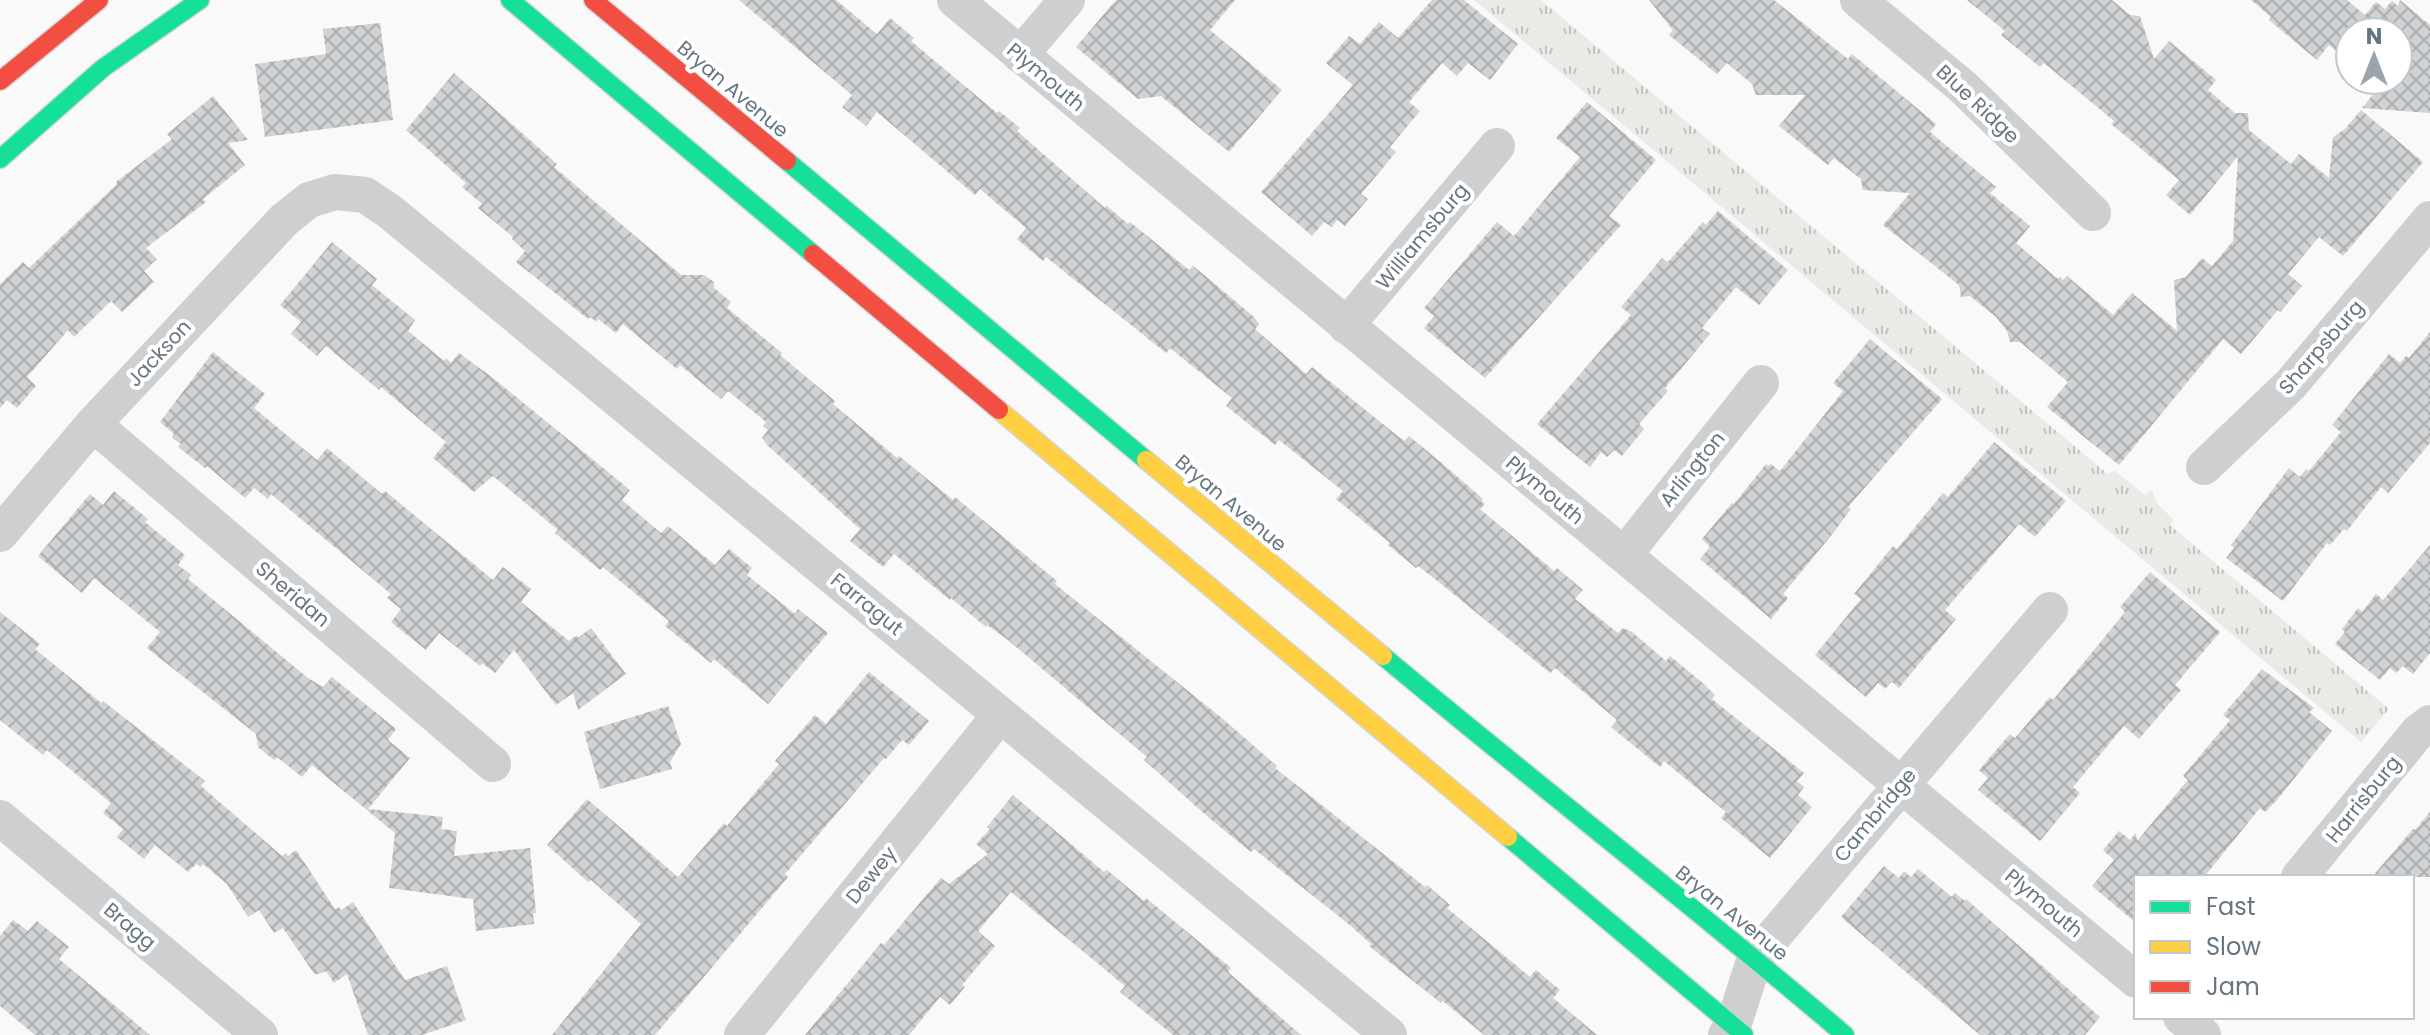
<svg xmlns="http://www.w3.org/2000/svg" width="2430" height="1035" viewBox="0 0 2430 1035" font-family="Poppins,sans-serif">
<defs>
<pattern id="grass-tufts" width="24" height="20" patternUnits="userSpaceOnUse" patternTransform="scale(2)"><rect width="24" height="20" fill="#e8ebe6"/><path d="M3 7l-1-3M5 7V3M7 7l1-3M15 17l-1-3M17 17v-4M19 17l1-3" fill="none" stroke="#c0c3c0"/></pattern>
<pattern id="building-cross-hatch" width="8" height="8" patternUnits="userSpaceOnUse" patternTransform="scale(2)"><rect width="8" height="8" fill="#d0d2d3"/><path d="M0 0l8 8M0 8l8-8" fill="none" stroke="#acafb1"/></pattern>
</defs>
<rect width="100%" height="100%" fill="#f9f9f9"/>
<path fill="url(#grass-tufts)" d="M1474,0H1541L2108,474L2115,471L2145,495L2152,490L2157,503L2174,520L2170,525L2389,709L2361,742Z"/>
<path fill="url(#building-cross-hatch)" d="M739,0H836L877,34L890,18L914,38L911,41L997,113L999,111L1020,128L1017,131L1105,208L1107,206L1128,224L1130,222L1189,270L1193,266L1203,274L1254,317L1259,324L1255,329L1306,374L1312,367L1404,441L1409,436L1444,465L1483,499L1481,501L1485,504L1480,509L1554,571L1557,568L1583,590L1575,599L1618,633L1623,628L1632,632L1666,661L1670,656L1704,684L1715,695L1712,699L1804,773L1797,781L1804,787L1798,795L1812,807L1770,858L1721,818L1726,812L1664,761L1660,767L1611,727L1617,720L1555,668L1550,673L1440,583L1418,566L1416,568L1388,545L1390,543L1336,499L1343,491L1279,440L1275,445L1226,406L1232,398L1170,348L1166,353L1046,257L1043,261L1017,239L1026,228L980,189L975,195L877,112L866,126L842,107L852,95Z
M1116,0H1235L1210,30L1282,90L1229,152L1161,96L1138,99L1076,47Z
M1432,0H1464L1518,44L1490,80L1468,63L1457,76L1442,63L1409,102L1420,111L1390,147L1396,152L1361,194L1368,199L1345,226L1337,220L1332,227L1324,222L1312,236L1261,192L1353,85L1326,63L1349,36L1360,44L1379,22L1398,38Z
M1649,0H1774L1848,59L1852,54L1936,124L1930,132L1996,187L1990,193L2030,226L2016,243L2058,279L2060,277L2063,280L2067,276L2113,315L2132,293L2177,331L2174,280L2186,277L2202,258L2212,266L2233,241L2238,156L2190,215L2166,195L2179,180L2111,124L2114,121L2044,63L2040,67L2001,35L2005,31L1967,0H2112L2130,15L2140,16L2154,59L2169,41L2216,80L2208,90L2235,113H2248L2249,130L2291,164L2299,154L2329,178L2333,137L2345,129L2361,110L2423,162L2343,256L2319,237L2288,274L2302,286L2280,312L2278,310L2241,354L2223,339L2119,465L2047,407L2068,382L2020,342H2010L2007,331L1996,317L1970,296L1961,297L1959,285L1883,225L1910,193L1863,190L1861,179L1834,158L1828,165L1779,126L1805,95H1756L1752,84L1727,63L1717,74L1669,35L1673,30Z
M2251,0H2347L2365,15L2376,2L2385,9L2392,1L2398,6L2400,0L2430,25V113L2362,108L2385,80H2398V32H2350V62L2329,45L2317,60L2269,20L2271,17Z
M380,23L393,120L265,137L255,64L326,54L323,29Z
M454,73L557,164L554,167L681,275H704L714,282V288L731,302L727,308L782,353L780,355L835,401L833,404L897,458L899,456L953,500L955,497L1013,545L1057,581L1055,584L1223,719L1277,766L1275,768L1425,887L1427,885L1450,905L1447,908L1530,977L1536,970L1560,990L1553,998L1597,1035H1484L1443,1001L1441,1003L1369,946L1371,944L1351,926L1254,849L1251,852L1208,817L1144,760L1147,757L1008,640L987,625L986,627L951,598L950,600L894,554L883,567L850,541L860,529L767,445L762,438L768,430L763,426L766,422L728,391L721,399L680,365L677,369L623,324L616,333L598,319L597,322L590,317L588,319L516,262L525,251L512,239L513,237L478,208L482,204L462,187L466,183L406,130Z
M213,96L248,140L228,143L245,165L203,199L206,202L146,248L157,259L144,271L154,282L122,312L111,301L74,337L68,330L27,377L36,386L17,408L7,400L0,408V284L23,262L29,268L117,184L116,182L172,139L167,134Z
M1587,102L1656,160L1609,216L1621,225L1485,378L1424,328L1434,316L1424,308L1497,222L1514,236L1580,157L1556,138Z
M1718,211L1788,270L1759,305L1736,287L1702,328L1710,334L1665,388L1668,391L1639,424L1644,429L1622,456L1614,450L1607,457L1601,452L1590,467L1537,424L1631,315L1621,307L1662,258L1668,262L1703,222L1706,225Z
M332,242L377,279L372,285L415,320L408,331L444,361L446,358L451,363L459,353L493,378L630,490L622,500L661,533L668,526L715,565L729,549L752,568L747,575L795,614L798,609L828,633L768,704L714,659L711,663L665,626L669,621L603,567L600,570L555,533L558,530L493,476L474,492L433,458L446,442L381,387L379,390L326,346L317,356L291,334L301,322L280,305Z
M2430,332V443L2388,493L2381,487L2347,531L2344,529L2330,545L2327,543L2283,601L2226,558L2234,548L2231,545L2289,468L2300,477L2306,469L2309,471L2341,432L2332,425L2389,354L2400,363L2406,356L2409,358Z
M1870,339L1942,399L1848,507L1851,509L1834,532L1783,594L1788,598L1771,619L1700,559L1710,547L1702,539L1732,503L1734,504L1766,464L1768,466L1771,464L1780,471L1843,391L1833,383Z
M213,352L265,394L254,408L317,460L327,448L382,494L385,491L493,580L503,567L531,589L521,602L569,641L577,635L578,638L591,628L626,674L578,710L573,693L556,705L514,650L495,673L482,663L480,666L439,633L426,650L391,622L401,609L387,598L391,594L271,494L268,499L254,488L245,498L207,466L205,468L178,447L181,444L172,438L174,434L160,422Z
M1994,442L2066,501L2035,537L2019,524L1945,610L1956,619L1899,688L1892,682L1885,689L1878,683L1866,697L1815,655L1861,599L1854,594L1893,546L1897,549L1943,493L1948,497Z
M114,491L148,519L145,522L185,555L178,565L191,575L188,579L308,678L323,687L332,677L396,729L388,740L410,758L368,809L443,817L441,829L457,831L454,856L530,848L536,913H533L534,924L476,931L473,899L389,888L395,833L312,765L302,777L277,757L274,760L258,747L256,734L147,648L160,632L94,578L82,593L38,556L90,494L103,505Z
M2430,545V653L2413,674L2403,666L2396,673L2390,668L2380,680L2335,644L2345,632L2342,629L2358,608L2362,612L2376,594L2383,600Z
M2150,572L2220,632L2175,685L2181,690L2139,739L2124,726L2073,787L2080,793L2040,841L1978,790L1988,778L1979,770L2010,734L2015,738L2050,697L2053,700L2125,612L2120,607Z
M0,612L40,644L35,649L101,703L103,701L205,781L201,786L282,856L286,853L288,856L296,850L335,909L339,907L341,910L353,902L405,980L447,966L466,1020L422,1035H368L347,974L334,983L326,971L315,975L283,928L274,933L259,910L248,917L227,884L203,864L201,867L196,864L188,872L155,845L144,859L117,837L123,829L103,813L111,803L47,750L43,755L0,720Z
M2262,669L2314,708L2309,712L2332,731L2277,800L2265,812L2260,808L2204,877H2136V923L2092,886L2114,860L2103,850L2119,831L2130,840L2136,833L2137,841L2188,780L2183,776L2230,720L2223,715Z
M869,672L929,721L909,745L902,740L886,759L884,758L785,874L788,877L655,1035H552L641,924L591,880L588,882L547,845L587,799L678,877L724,823L727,826L779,764L775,761L815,715L826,724Z
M668,706L681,744L670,762L672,769L600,789L584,732Z
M1013,795L1104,872L1107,870L1144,901L1146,898L1231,968L1228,972L1301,1035H1173L1120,992L1125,986L1011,892L978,931L995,946L962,985L965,987L950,1005L940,997L909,1035H805L881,943L884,945L941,878L949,884L988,854L976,844L990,829L987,827Z
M2430,812V877H2372L2413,829L2415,830Z
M1884,866L1899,878L1904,871L1911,877L1918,869L1952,897L1955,893L1965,901L1966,899L2100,1017L2085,1035H1980L1841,917Z
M13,920L28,931L37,921L69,947L59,959L150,1035H35L0,1006V936Z"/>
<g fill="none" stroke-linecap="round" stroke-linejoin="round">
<g stroke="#d5d6d7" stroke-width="21">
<path id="fast" d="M510,0L813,254
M0,159L103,68L200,0
M787,161L1146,460
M1383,656C1536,784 1694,906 1845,1035
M1508,837L1744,1035"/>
</g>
<g stroke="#d5d6d7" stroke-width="21">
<path id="slow" d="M999,410L1508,837
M1146,460L1383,656"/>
</g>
<g stroke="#d5d6d7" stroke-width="21">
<path id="jam" d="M593,0L787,161
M0,81L99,0
M813,254L999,410"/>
</g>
<path stroke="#cecfd0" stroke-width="36" d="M955,0L2136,980
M1858,0L1963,87L2093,213
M1020,55L1067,0
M1346,326L1497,146
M93,424L493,764
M2204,467L2291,384L2430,219
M0,534L93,424L284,220L309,200L335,192L365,195L389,211L1389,1035
M1624,555L1761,383
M0,818L260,1035
M2299,877L2418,732L2430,723
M2181,1017L2203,1035
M742,1035L1000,715
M1726,1035L1733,1026L1755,958L2050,610"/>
<use href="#fast" stroke="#16e098" stroke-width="18"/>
<use href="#slow" stroke="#ffcf43" stroke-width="18"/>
<use href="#jam" stroke="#f24e42" stroke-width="18"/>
</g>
<g text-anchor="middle" stroke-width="8" stroke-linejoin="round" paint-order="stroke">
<g font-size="20" fill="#657683" stroke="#fff">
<text transform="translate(1046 77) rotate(40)" y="7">Plymouth</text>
<text transform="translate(733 89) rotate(40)" y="7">Bryan Avenue</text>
<text transform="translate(1978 104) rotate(43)" y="7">Blue Ridge</text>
<text transform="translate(1422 236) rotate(-50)" y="7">Williamsburg</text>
<text transform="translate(2321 347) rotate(-49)" y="7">Sharpsburg</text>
<text transform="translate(159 353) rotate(-47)" y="7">Jackson</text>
<text transform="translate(1692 469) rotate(-51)" y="7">Arlington</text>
<text transform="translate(1545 490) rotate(40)" y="7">Plymouth</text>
<text transform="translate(1231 503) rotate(40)" y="7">Bryan Avenue</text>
<text transform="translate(293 594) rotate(40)" y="7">Sheridan</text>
<text transform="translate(867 604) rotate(39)" y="7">Farragut</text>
<text transform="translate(2363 799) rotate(-51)" y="7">Harrisburg</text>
<text transform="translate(1875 815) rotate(-50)" y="7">Cambridge</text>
<text transform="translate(871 875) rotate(-51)" y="7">Dewey</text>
<text transform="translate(2044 903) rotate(40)" y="7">Plymouth</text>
<text transform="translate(1732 913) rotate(39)" y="7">Bryan Avenue</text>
<text transform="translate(130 926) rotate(40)" y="7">Bragg</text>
</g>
</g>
<rect x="2134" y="875" width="280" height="144" fill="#ffffff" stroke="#c1c8cd" stroke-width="2"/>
<rect x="2150" y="901" width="40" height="12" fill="#16e098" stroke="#c1c8cd" stroke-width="2"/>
<text x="2206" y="915" font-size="24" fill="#657683">Fast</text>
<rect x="2150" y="941" width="40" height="12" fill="#ffcf43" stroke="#c1c8cd" stroke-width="2"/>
<text x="2206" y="955" font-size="24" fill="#657683">Slow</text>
<rect x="2150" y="981" width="40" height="12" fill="#f24e42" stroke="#c1c8cd" stroke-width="2"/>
<text x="2206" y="995" font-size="24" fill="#657683">Jam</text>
<g transform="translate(2374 56)"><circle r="38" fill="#ffffff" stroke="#c1c8cd" stroke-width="2"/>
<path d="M0-6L14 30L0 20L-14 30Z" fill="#99a4ac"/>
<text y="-12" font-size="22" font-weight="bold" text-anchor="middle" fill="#657683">N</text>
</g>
</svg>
